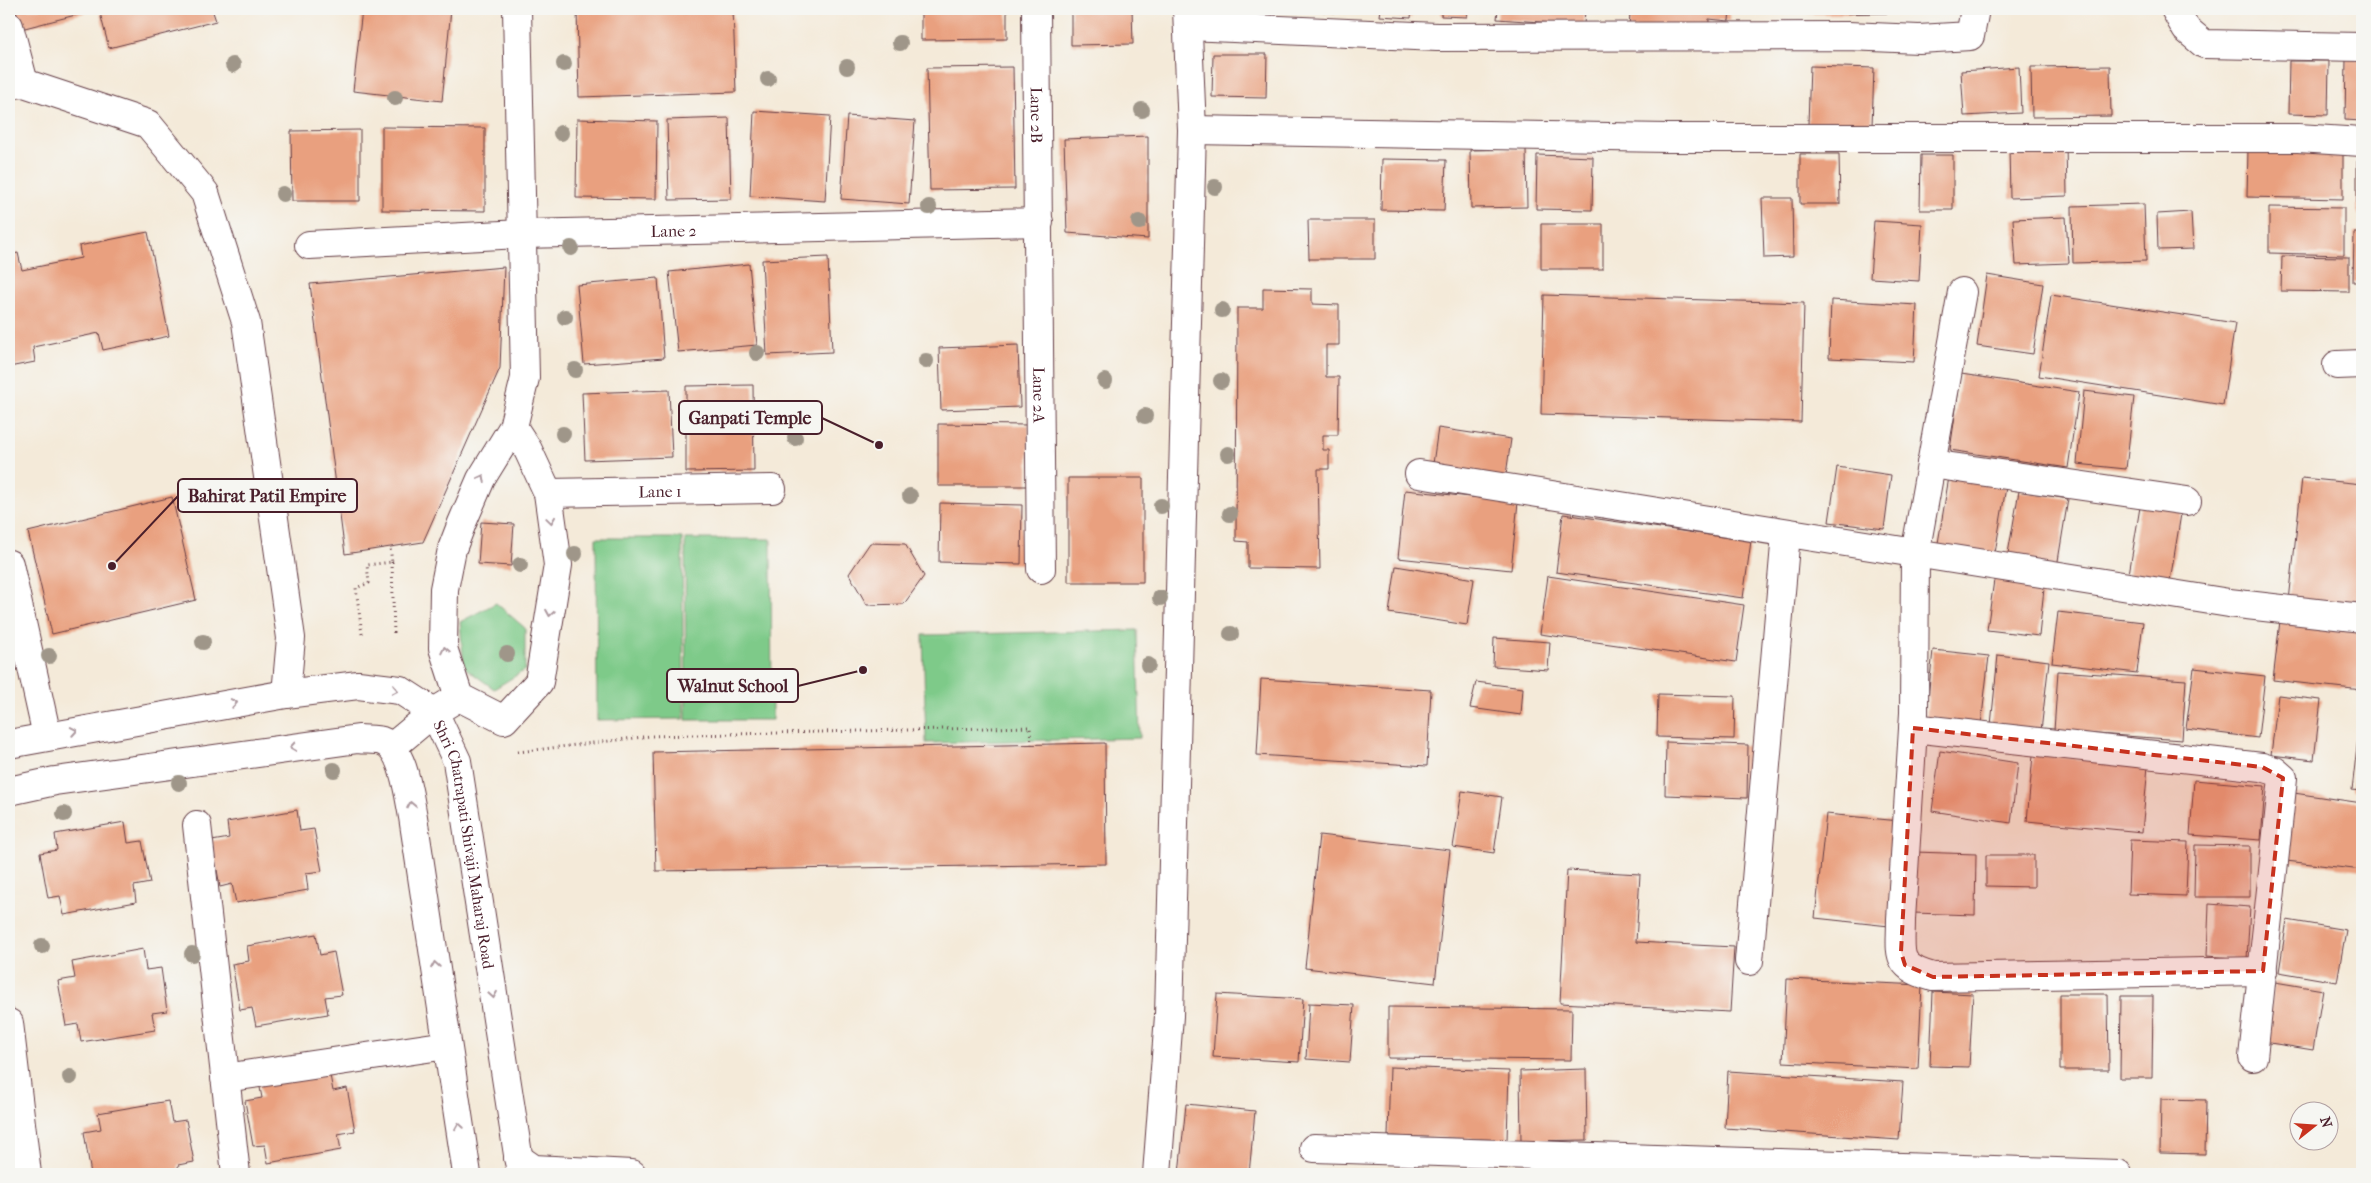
<svg xmlns="http://www.w3.org/2000/svg" width="2371" height="1183" viewBox="0 0 2371 1183" font-family="'IM FELL French Canon',serif">
<rect width="100%" height="100%" fill="#f6f6f2"/>
<filter id="ink" filterUnits="userSpaceOnUse"><feTurbulence type="fractalNoise" baseFrequency=".02" numOctaves="2"/><feDisplacementMap in="SourceGraphic" scale="10" xChannelSelector="R" yChannelSelector="G"/><feConvolveMatrix kernelMatrix="1 2 1 2 8 2 1 2 1" color-interpolation-filters="sRGB"/></filter>
<filter id="wash" filterUnits="userSpaceOnUse"><feTurbulence type="fractalNoise" baseFrequency=".0096" numOctaves="4" result="noise"/><feDisplacementMap in="SourceGraphic" scale="20" xChannelSelector="R" yChannelSelector="G"/><feGaussianBlur stdDeviation="1.12" result="paint"/><feColorMatrix in="noise" values="0 0 0 0 0 0 0 0 0 0 0 0 0 0 0 0 0 1.4 0 .05"/><feComposite in="paint" operator="in"/></filter>
<g filter="url(#wash)">
<rect width="100%" height="100%" fill="#f4ead9"/>
<path fill="#7eca89" stroke="#64745a" d="M596,538H682L684,719L597,720Z
M685,539H771L772,720H686Z
M496,603L525,628V670L494,689L464,667L460,622Z
M1137,630L1140,738L926,743L923,635Z"/>
<g id="blocks">
<path fill="#e9a07f" d="M15,9H99L21,29Z
M99,9H212L216,21L109,48Z
M362,9H451L442,101L353,91Z
M733,9L736,92L579,97L577,10Z
M921,9H1007V39L921,40Z
M1071,9H1132L1133,44L1071,45Z
M1297,9H1337V13Z
M1381,9H1412L1411,18L1380,16Z
M1441,9H1468L1467,17L1441,16Z
M1498,9H1585L1584,25L1497,19Z
M1608,9H1730L1729,21L1709,19L1708,34L1629,28L1630,12Z
M1808,9H1903V13L1808,14Z
M1213,54H1267L1266,98L1212,97Z
M2346,59H2362V121L2345,120Z
M2289,61H2329L2328,115L2288,114Z
M1810,66L1874,68L1872,126L1808,124Z
M2110,66L2111,116L2032,117L2031,67Z
M1013,67L1015,189L930,190L927,68Z
M2019,67L2021,113L1964,116L1961,71Z
M754,111L830,116L825,201L750,196Z
M847,116L915,121L909,204L841,199Z
M729,118L731,199L669,200L667,120Z
M577,119L657,121L656,199L576,198Z
M382,127L485,128V211L382,210Z
M360,130V201H292L291,131Z
M1148,136V239L1067,233L1064,139Z
M2066,144L2067,196L2010,198L2009,146Z
M1526,149L1527,207L1471,208L1470,150Z
M2248,149L2343,150V199L2247,197Z
M1800,154H1839L1840,204H1800Z
M1537,155L1593,157L1592,210L1536,209Z
M1921,155H1953V210H1920Z
M1382,159L1446,160L1444,211L1381,210Z
M2357,161L2362,162V215H2357Z
M1762,198H1792L1793,257L1764,258Z
M2144,204L2146,261L2073,263L2072,206Z
M2269,207L2344,208V255L2269,253Z
M2191,212L2193,249L2158,250L2157,214Z
M2066,217L2069,263L2016,265L2013,219Z
M1308,220H1375V259H1309Z
M1874,221L1922,224L1919,281L1870,278Z
M1541,224H1603V269H1541Z
M148,232L169,336L103,350L99,333L33,347L35,362L9,367V255L18,253L22,270L81,258L79,246Z
M2354,233H2362V282H2353Z
M2282,256L2349,257V292L2281,291Z
M828,257L832,352L767,355L762,260Z
M749,264L757,345L678,352L669,272Z
M504,267L500,368L423,542L345,554L310,284Z
M1987,275L2043,284L2033,354L1977,346Z
M658,278L664,358L584,364L577,285Z
M1263,288L1312,289V304L1339,305V345H1326V377H1339L1338,435H1323V450H1329V469H1318L1320,569L1248,568V542L1236,541L1237,308H1263Z
M1544,295L1804,303L1801,422L1541,414Z
M2051,295L2235,323L2223,405L2039,376Z
M1831,300L1917,305L1914,362L1829,358Z
M1018,345L1020,407L941,410L939,348Z
M1961,374L2079,392L2068,468L1950,450Z
M753,385L754,471L686,472V386Z
M669,390L672,457L585,460L582,393Z
M2084,391L2134,397L2126,469L2077,464Z
M938,424L1029,425L1028,486H938Z
M1438,428L1511,439L1505,482L1432,471Z
M1837,467L1891,475L1884,529L1829,522Z
M1949,477L2006,487L1994,559L1937,549Z
M1068,478H1143V582H1068Z
M2302,478L2362,484V608L2289,601Z
M1405,490L1518,502L1511,570L1398,558Z
M2019,491L2068,499L2057,567L2007,559Z
M172,497L196,600L52,634L28,532Z
M2141,501L2182,508L2170,581L2129,574Z
M940,503L1022,505L1021,564L939,562Z
M1563,514L1751,541L1743,598L1556,572Z
M481,522L514,524L511,566L478,564Z
M870,543L905,544L924,576L904,604L867,605L849,574Z
M1396,566L1474,579L1467,625L1389,613Z
M1995,573L2045,579L2039,636L1987,630Z
M1548,576L1744,605L1736,662L1540,634Z
M2058,612L2143,622L2137,673L2052,663Z
M2280,621L2362,630V690L2273,680Z
M1494,638L1550,642L1548,670L1493,666Z
M1933,650L1989,656L1981,725L1926,718Z
M1998,655L2049,661L2041,731L1991,725Z
M2194,668L2265,676L2258,738L2186,729Z
M2058,671L2186,680L2182,740L2054,731Z
M1261,679L1431,690L1427,766L1257,755Z
M1476,682L1523,688L1521,715L1470,708Z
M1658,694L1735,696L1734,739L1657,737Z
M2278,695L2321,700L2314,760L2271,755Z
M2361,711H2362V791L2352,790Z
M1666,742L1748,745L1747,798L1665,795Z
M1105,743L1106,864L656,871L653,752Z
M1940,751L2018,763L2011,823L1932,811Z
M2033,755L2148,766L2142,832L2027,821Z
M2194,780L2265,786L2261,840L2190,835Z
M1462,791L1502,797L1494,853L1453,847Z
M2287,792L2362,803V870L2278,860Z
M297,810L300,831L314,829L322,871L306,873L308,890L236,903L232,884L220,887L212,841L229,838L227,822Z
M1826,814L1900,821L1889,926L1815,918Z
M125,822L128,843L142,841L150,883L134,886L136,902L64,915L60,896L48,898L40,853L57,850L55,834Z
M1319,835L1450,850L1435,983L1305,968Z
M2130,840L2188,842L2186,896L2128,894Z
M2195,845L2250,846V897H2194Z
M1914,852L1976,854L1975,915L1913,913Z
M1986,855H2034V887L1986,886Z
M1567,870L1640,874L1636,942L1734,947L1730,1012L1560,1003Z
M2209,904L2250,907L2247,959L2207,956Z
M2287,920L2346,930L2337,982L2279,972Z
M316,934L320,955L334,952L342,995L325,997L328,1014L256,1026L252,1008L240,1010L232,964L249,961L247,946Z
M143,949L146,970L161,968L167,1011L152,1013L155,1030L81,1042L78,1024L66,1026L58,981L75,978L72,962Z
M1787,979L1922,985L1918,1069L1783,1062Z
M2275,982L2323,990L2313,1050L2264,1042Z
M1933,992L1973,994L1969,1067L1930,1066Z
M1217,994L1303,999L1299,1062L1213,1057Z
M2060,994H2108L2109,1070H2060Z
M2121,996H2153L2152,1078H2120Z
M1309,1003L1354,1005L1350,1062L1306,1059Z
M1388,1007L1572,1009L1571,1060L1388,1058Z
M1390,1067L1509,1071L1507,1140L1388,1136Z
M1586,1069L1587,1140L1521,1141L1520,1071Z
M329,1070L333,1091L347,1088L355,1131L338,1134L341,1150L268,1163L265,1145L253,1146L245,1101L262,1098L259,1082Z
M1728,1071L1903,1082L1899,1140L1725,1128Z
M2161,1099L2206,1100L2205,1154L2160,1153Z
M168,1101L172,1122L186,1120L194,1162L178,1165L179,1174H91L84,1132L101,1129L98,1113Z
M1186,1104L1255,1111L1249,1174H1179Z"/>
</g>
</g>
<g filter="url(#ink)">
<use href="#blocks" fill-opacity="0" stroke="#643d45" stroke-width="1"/>
<g fill="none" stroke-linecap="round" stroke-linejoin="round">
<g stroke="#643d45" stroke-width="30">
<g id="minor">
<path id="s1" d="M1036,9L1041,569"/>
<path d="M2175,9L2186,29L2204,44L2362,47"/>
<path d="M9,26L24,83"/>
<path d="M1188,26L1437,37L1848,36L1919,39L1970,36L1975,9"/>
<path d="M9,85L24,83L148,124L205,193L246,322L291,638L286,694"/>
<path d="M1192,130L1668,138H2298L2362,142"/>
<path id="s2" d="M309,245L522,234L1039,222"/>
<path d="M1962,292L1915,554L1914,713L1901,919C1901,954 1894,966 1933,977L2263,971"/>
<path d="M2337,365L2362,364"/>
<path d="M513,427L528,450L548,493L558,565L539,682L504,720L459,697L443,648L444,589L452,549L462,523L481,479L513,427L525,378L517,9"/>
<path d="M1931,464L2187,501"/>
<path d="M1419,474L2229,603L2362,618"/>
<path id="s3" d="M548,493L772,489"/>
<path d="M9,564L47,736"/>
<path d="M1913,728L2262,767L2275,771L2283,778L2253,1057"/>
<path d="M392,747L434,712L454,700"/>
<path d="M197,825L236,1174"/>
<path d="M1749,961L1786,534"/>
<path d="M9,1023L27,1174"/>
<path d="M225,1078L447,1045"/>
<path d="M1314,1148L2118,1174"/>
<path d="M518,1158L534,1169L632,1174"/>
<path d="M1157,1174L1169,1016L1192,130L1187,9"/>
</g>
</g>
<g stroke="#643d45" stroke-width="30">
<g id="major">
<path id="s4" d="M9,744L286,694L358,685L400,690L434,712L457,761L521,1174"/>
<path d="M9,791L55,781L358,739C366,740 375,739 382,741C404,748 409,797 413,817L467,1174"/>
</g>
</g>
<path stroke="#643d45" stroke-width="3" stroke-dasharray="1 4" stroke-linecap="butt" d="M392,562L394,635
M362,634L356,588L369,583L367,565L392,562L390,547
M518,752L651,736L1030,727L1031,744"/>
<use href="#minor" stroke="#fff" stroke-width="28"/>
<use href="#major" stroke="#fff" stroke-width="28"/>
</g>
<g fill="#9f9689">
<circle cx="900" cy="43" r="8"/>
<circle cx="564" cy="64" r="8"/>
<circle cx="233" cy="65" r="8"/>
<circle cx="847" cy="67" r="8"/>
<circle cx="768" cy="79" r="8"/>
<circle cx="395" cy="98" r="8"/>
<circle cx="1142" cy="110" r="8"/>
<circle cx="561" cy="133" r="8"/>
<circle cx="1215" cy="187" r="8"/>
<circle cx="283" cy="194" r="8"/>
<circle cx="929" cy="207" r="8"/>
<circle cx="1139" cy="222" r="8"/>
<circle cx="571" cy="248" r="8"/>
<circle cx="1222" cy="310" r="8"/>
<circle cx="565" cy="317" r="8"/>
<circle cx="757" cy="353" r="8"/>
<circle cx="926" cy="361" r="8"/>
<circle cx="575" cy="370" r="8"/>
<circle cx="1105" cy="381" r="8"/>
<circle cx="1221" cy="381" r="8"/>
<circle cx="1145" cy="416" r="8"/>
<circle cx="563" cy="434" r="8"/>
<circle cx="795" cy="438" r="8"/>
<circle cx="1228" cy="454" r="8"/>
<circle cx="910" cy="496" r="8"/>
<circle cx="1161" cy="506" r="8"/>
<circle cx="1230" cy="514" r="8"/>
<circle cx="575" cy="554" r="8"/>
<circle cx="520" cy="565" r="8"/>
<circle cx="1160" cy="598" r="8"/>
<circle cx="1231" cy="634" r="8"/>
<circle cx="203" cy="642" r="8"/>
<circle cx="507" cy="654" r="8"/>
<circle cx="49" cy="656" r="8"/>
<circle cx="1148" cy="665" r="8"/>
<circle cx="334" cy="770" r="8"/>
<circle cx="179" cy="783" r="8"/>
<circle cx="64" cy="814" r="8"/>
<circle cx="42" cy="946" r="8"/>
<circle cx="192" cy="954" r="8"/>
<circle cx="70" cy="1077" r="8"/>
</g>
<defs><path id="oneway-chevron" d="M-2-3.5L2.5 0L-2 3.5" fill="none" stroke-width="1.6" stroke-linecap="round" stroke-linejoin="round" transform="scale(1.25)"/></defs>
<g stroke="#ae9aa0">
<use href="#oneway-chevron" transform="translate(482 478) rotate(-62)"/>
<use href="#oneway-chevron" transform="translate(551 520) rotate(82)"/>
<use href="#oneway-chevron" transform="translate(550 613) rotate(99)"/>
<use href="#oneway-chevron" transform="translate(445 650) rotate(-102)"/>
<use href="#oneway-chevron" transform="translate(395 690) rotate(11)"/>
<use href="#oneway-chevron" transform="translate(234 703) rotate(-10)"/>
<use href="#oneway-chevron" transform="translate(74 731) rotate(-10)"/>
<use href="#oneway-chevron" transform="translate(293 747) rotate(172)"/>
<use href="#oneway-chevron" transform="translate(411 805) rotate(-101)"/>
<use href="#oneway-chevron" transform="translate(435 965) rotate(-99)"/>
<use href="#oneway-chevron" transform="translate(493 995) rotate(81)"/>
<use href="#oneway-chevron" transform="translate(459 1126) rotate(-99)"/>
</g>
</g>
<path fill="#c8321e" fill-opacity="0.2" stroke="#c8321e" stroke-width="4" stroke-dasharray="10 6" stroke-linejoin="round" d="M1913,728L2262,767L2283,778L2263,971L1933,977L1905,965L1901,952Z"/>
<g text-anchor="middle" stroke-width="5" stroke-linejoin="round" paint-order="stroke">
<g font-size="16" fill="#4a1f2b" stroke="#f6f6f2">
<text dy="6" stroke="none"><textPath href="#s1" startOffset="106">Lane 2B</textPath></text>
<text dy="6" stroke="none"><textPath href="#s2" startOffset="365">Lane 2</textPath></text>
<text dy="6" stroke="none"><textPath href="#s1" startOffset="386">Lane 2A</textPath></text>
<text dy="6" stroke="none"><textPath href="#s3" startOffset="112">Lane 1</textPath></text>
<text dy="6" stroke="none"><textPath href="#s4" startOffset="574">Shri Chatrapati Shivaji Maharaj Road</textPath></text>
</g>
</g>
<path fill="none" stroke="#4a1f2b" stroke-width="2" d="M879 445L822 418M112 566L178 496M863 670L798 686"/>
<g fill="#4a1f2b" stroke="#f6f6f2" stroke-width="2">
<circle cx="879" cy="445" r="5"/>
<circle cx="112" cy="566" r="5"/>
<circle cx="863" cy="670" r="5"/>
</g>
<g fill="#f6f6f2" stroke="#4a1f2b" stroke-width="2">
<rect x="679" y="401" width="143" height="33" rx="5"/>
<rect x="178" y="479" width="179" height="33" rx="5"/>
<rect x="667" y="669" width="131" height="33" rx="5"/>
</g>
<g font-size="18" text-anchor="middle" font-weight="bold" fill="#4a1f2b">
<text x="750" y="424">Ganpati Temple</text>
<text x="267" y="502">Bahirat Patil Empire</text>
<text x="733" y="692">Walnut School</text>
</g>
<rect width="2371" height="1183" fill="none" stroke="#f6f6f2" stroke-width="30"/>
<g transform="translate(2314 1126) rotate(73)"><circle r="24" fill="#f6f6f2" stroke="#b1a0a2"/>
<path d="M0-4L9 19L0 12L-9 19Z" fill="#c8321e"/>
<text y="-8" font-size="14" font-weight="bold" text-anchor="middle" fill="#4a1f2b">N</text>
</g>
</svg>
